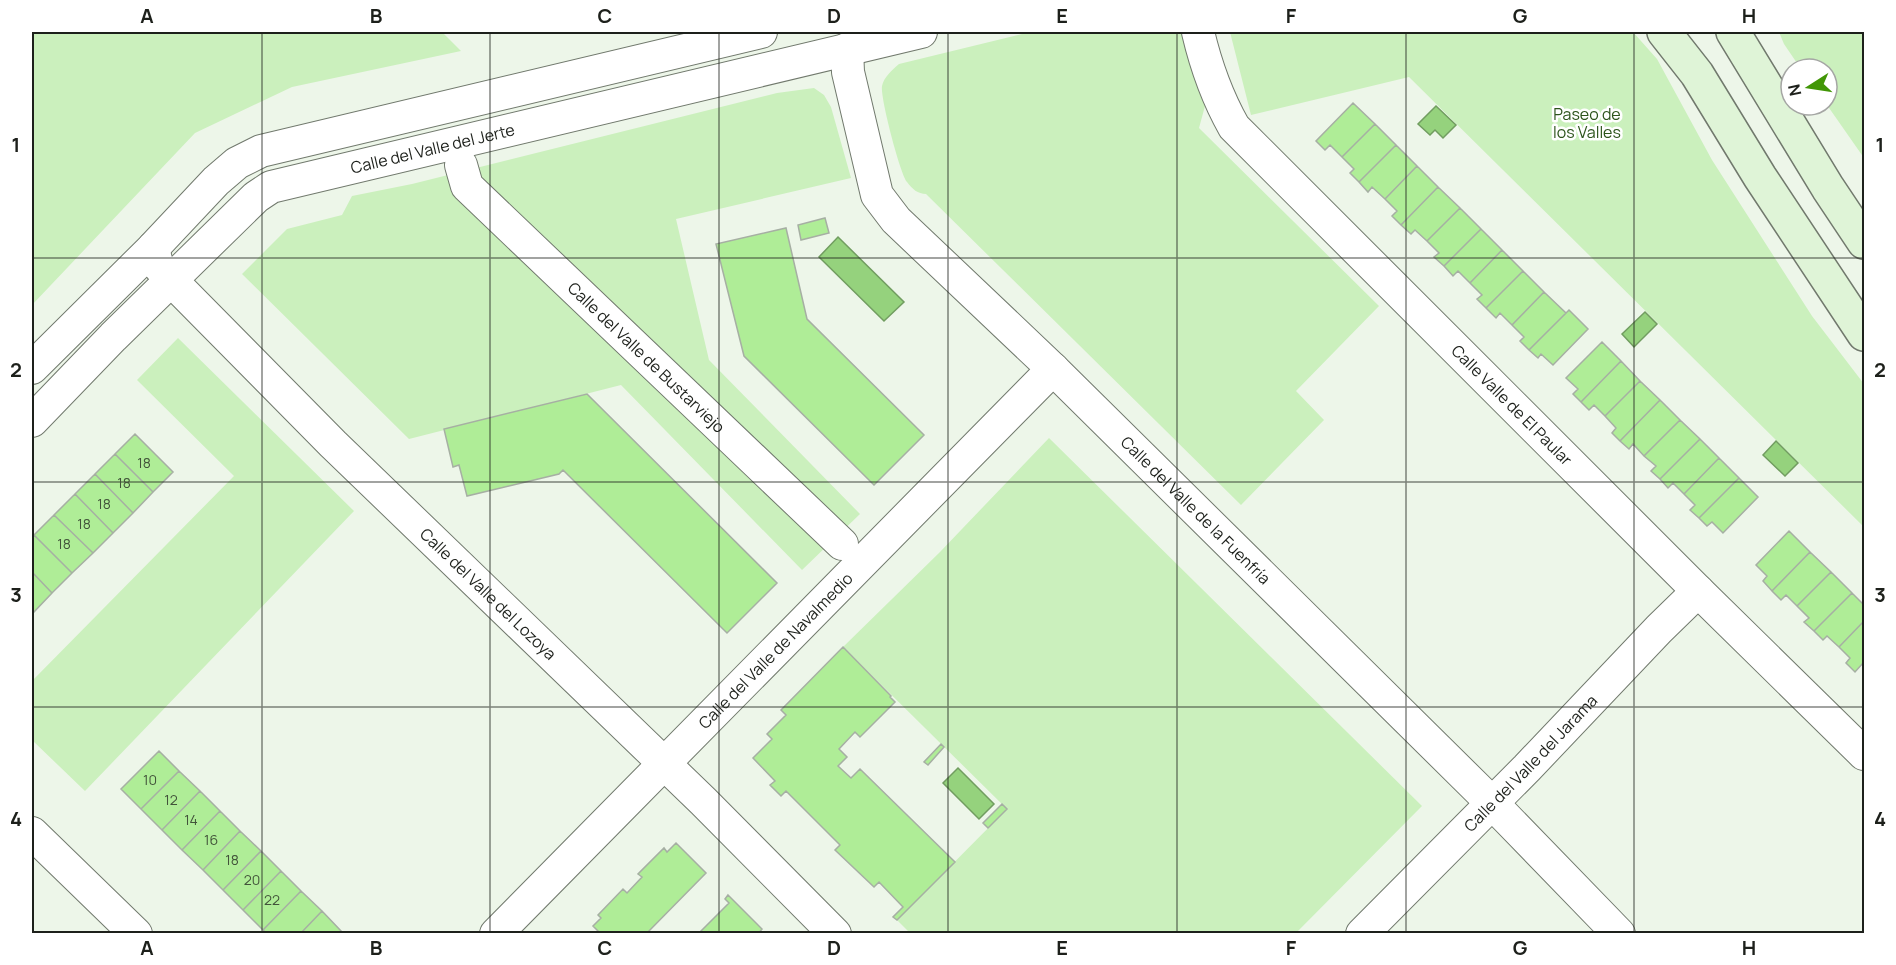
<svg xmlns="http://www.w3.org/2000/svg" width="1896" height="965" viewBox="0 0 1896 965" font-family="Manrope,sans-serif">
<rect width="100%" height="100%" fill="#edf6e9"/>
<path fill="#cbf0bd" d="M32,32H442L461,51L292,87L195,133L32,305Z
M1030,32H1185L1205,106L1199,128L1379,306L1296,391L1324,420L1241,505L926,194C918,194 912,189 907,182C900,173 880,97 882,86C884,77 892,70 899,64Z
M1230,32H1633L1657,59L1712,160L1812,316L1864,384V527L1409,77L1251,115Z
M1779,32H1864V158L1827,105V69H1801L1784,44Z
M814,88L824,95L831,107L851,178L676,219L709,360L860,514L802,570L621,385L409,439L242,274L287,229L342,215L352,196L412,184L777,93Z
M178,338L354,511L85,791L32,740V681L234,476L137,380Z
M1049,438L1422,806L1296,933H910L897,920L1007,809L843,647L940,552Z"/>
<path fill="#95d27d" stroke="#719d60" stroke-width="1.5" d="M1436,106L1456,125L1443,138L1435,130L1430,135L1418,124Z
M838,237L904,302L884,321L819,257Z
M1645,312L1657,324L1634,347L1622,334Z
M1776,441L1798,463L1785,476L1763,455Z
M958,768L994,804L979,819L943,783Z"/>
<path fill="#afed97" stroke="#a6afa3" stroke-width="1.5" d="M1353,103L1375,124L1342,157L1330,145L1325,150L1316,141Z
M1375,124L1396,145L1359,182L1350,173L1354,169L1342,157Z
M1396,145L1417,166L1385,199L1372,187L1368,192L1359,182Z
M1417,166L1438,187L1401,225L1392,216L1397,211L1385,199Z
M1438,187L1460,208L1427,241L1415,230L1411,234L1401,225Z
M1460,208L1481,229L1444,266L1434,257L1439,253L1427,241Z
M825,218L829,233L801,240L798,225Z
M786,228L807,319L924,435L874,485L744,356L716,244Z
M1481,229L1502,250L1470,283L1458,271L1453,276L1444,266Z
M1502,250L1523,271L1486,308L1477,299L1482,295L1470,283Z
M1523,271L1544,292L1512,325L1500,313L1496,318L1486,308Z
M1544,292L1566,313L1529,350L1520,341L1524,337L1512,325Z
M1569,310L1588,329L1553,365L1541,354L1538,358L1529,350Z
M1602,342L1621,361L1581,402L1573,394L1578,389L1566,378Z
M1621,361L1640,381L1605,416L1594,405L1589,410L1581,402Z
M1640,381L1660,400L1620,441L1612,433L1616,428L1605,416Z
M587,394L777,583L727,633L563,470L559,474L467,496L459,465L453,467L444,429Z
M1660,400L1680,420L1644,456L1633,444L1629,449L1620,441Z
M1680,420L1700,439L1660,479L1651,471L1656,466L1644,456Z
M135,434L173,472L153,492L115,454Z
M1700,439L1719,458L1684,494L1673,483L1668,488L1660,479Z
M115,454L153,492L133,513L95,474Z
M1719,458L1739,478L1699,518L1690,510L1695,505L1684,494Z
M95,474L133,513L113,533L75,494Z
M1739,478L1758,497L1723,533L1712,522L1707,526L1699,518Z
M75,494L113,533L93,553L54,515Z
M54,515L93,553L72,573L34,535Z
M1789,531L1810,552L1772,591L1763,581L1767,576L1756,565Z
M34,535L72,573L52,593L32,572V538Z
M1810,552L1831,572L1797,606L1786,595L1781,600L1772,591Z
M32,572L52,593L32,614Z
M1831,572L1852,593L1814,631L1804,622L1809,618L1797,606Z
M1852,593L1864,605V621L1839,647L1827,636L1823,640L1814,631Z
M1864,621V662L1855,672L1846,663L1850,658L1839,647Z
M843,647L891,696L890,697L895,702L860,737L855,732L839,749L847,757L838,766L851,778L860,769L955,862L897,920L893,917L903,907L879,882L874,887L835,850L840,845L786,791L781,796L770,785L775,781L753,758L772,739L767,734L786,715L781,710Z
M941,744L944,747L928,765L924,762Z
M159,751L179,771L141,809L121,789Z
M179,771L200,791L162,830L141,809Z
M200,791L220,811L182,850L162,830Z
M1002,804L1007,809L988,828L983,823Z
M220,811L240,831L203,870L182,850Z
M240,831L261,851L223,890L203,870Z
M676,843L706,873L646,934H601L593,926L601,918L598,915L623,889L627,893L642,877L638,874L664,848L667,852Z
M261,851L281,871L243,910L223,890Z
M281,871L301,891L263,930L243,910Z
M301,891L322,911L300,934H267L263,930Z
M728,895L762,929L758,934H698L729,903L725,899Z
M322,911L342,932L340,934H300Z"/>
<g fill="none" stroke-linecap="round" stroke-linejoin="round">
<g stroke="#71796d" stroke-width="34">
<g id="street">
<path id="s1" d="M1198,32C1206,66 1217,97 1234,127L1698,591L1864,754"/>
<path id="s2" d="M847,49L848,72L877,195L896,220L1053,369L1492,803L1619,934"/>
<path id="s3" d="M461,165L467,186L842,544"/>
<path id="s4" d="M153,248L157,264L171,280L333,444L703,801L835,934"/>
<path d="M32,368L153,248L216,181L237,163L261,151L761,32"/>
<path id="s5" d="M32,421L113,337L256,197L271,187L921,32"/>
<path d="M32,833L136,934"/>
<path id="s6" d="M496,934L1053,369"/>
<path id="s7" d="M1362,934L1527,768L1659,629L1698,591"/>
</g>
</g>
<g stroke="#71796d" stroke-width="36">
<path id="secondary" d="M1664,32L1697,74L1760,177L1864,334
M1733,32L1828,188L1864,242"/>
</g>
<use href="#street" stroke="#fff" stroke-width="32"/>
<use href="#secondary" stroke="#dff4d7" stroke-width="33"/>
</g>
<path fill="none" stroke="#1d201b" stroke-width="1.5" stroke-opacity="0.55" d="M262,32V934M490,32V934M719,32V934M948,32V934M1177,32V934M1406,32V934M1634,32V934M32,258H1864M32,482H1864M32,707H1864"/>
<g text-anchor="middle" stroke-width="5" stroke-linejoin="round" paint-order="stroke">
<g font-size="14" fill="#42533a">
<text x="144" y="468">18</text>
<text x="124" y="488">18</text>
<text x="104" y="509">18</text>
<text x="84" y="529">18</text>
<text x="64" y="549">18</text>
<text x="150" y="785">10</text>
<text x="171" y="805">12</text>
<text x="191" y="825">14</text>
<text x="211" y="845">16</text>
<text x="232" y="865">18</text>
<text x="252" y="885">20</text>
<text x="272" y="905">22</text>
</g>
<g font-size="16" fill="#2d541c" stroke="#fff">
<text x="1587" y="120">Paseo de<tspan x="1587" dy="18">los Valles</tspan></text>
</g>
<g font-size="16" fill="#1d201b" stroke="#fff">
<text dy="6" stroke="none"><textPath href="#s5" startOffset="501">Calle del Valle del Jerte</textPath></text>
<text dy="6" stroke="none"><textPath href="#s3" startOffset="270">Calle del Valle de Bustarviejo</textPath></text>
<text dy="6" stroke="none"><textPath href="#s1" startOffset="495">Calle Valle de El Paular</textPath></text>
<text dy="6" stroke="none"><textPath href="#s2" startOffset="598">Calle del Valle de la Fuenfría</textPath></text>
<text dy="6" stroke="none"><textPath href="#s4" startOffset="484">Calle del Valle del Lozoya</textPath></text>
<text dy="6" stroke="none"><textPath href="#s6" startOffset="398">Calle del Valle de Navalmedio</textPath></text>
<text dy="6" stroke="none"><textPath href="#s7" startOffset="240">Calle del Valle del Jarama</textPath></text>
</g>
</g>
<rect width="1896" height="965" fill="none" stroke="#ffffff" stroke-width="66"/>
<g transform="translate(1809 87) rotate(258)"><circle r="28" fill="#ffffff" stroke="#a5a6a4" stroke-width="1.5"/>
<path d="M0-4.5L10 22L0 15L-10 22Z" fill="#419606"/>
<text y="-9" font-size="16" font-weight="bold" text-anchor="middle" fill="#1d201b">N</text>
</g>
<rect x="33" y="33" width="1830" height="899" fill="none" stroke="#1d201b" stroke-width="2"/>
<g font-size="20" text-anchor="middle" font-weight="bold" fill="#1d201b">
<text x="147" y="23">A</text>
<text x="376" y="23">B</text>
<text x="605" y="23">C</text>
<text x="834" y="23">D</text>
<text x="1062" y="23">E</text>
<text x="1291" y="23">F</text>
<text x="1520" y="23">G</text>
<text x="1749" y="23">H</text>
<text x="16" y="152">1</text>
<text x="1880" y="152">1</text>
<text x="16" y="377">2</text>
<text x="1880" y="377">2</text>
<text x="16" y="602">3</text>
<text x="1880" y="602">3</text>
<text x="16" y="826">4</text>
<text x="1880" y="826">4</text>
<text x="147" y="955">A</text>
<text x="376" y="955">B</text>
<text x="605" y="955">C</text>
<text x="834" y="955">D</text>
<text x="1062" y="955">E</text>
<text x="1291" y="955">F</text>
<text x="1520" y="955">G</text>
<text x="1749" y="955">H</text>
</g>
</svg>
